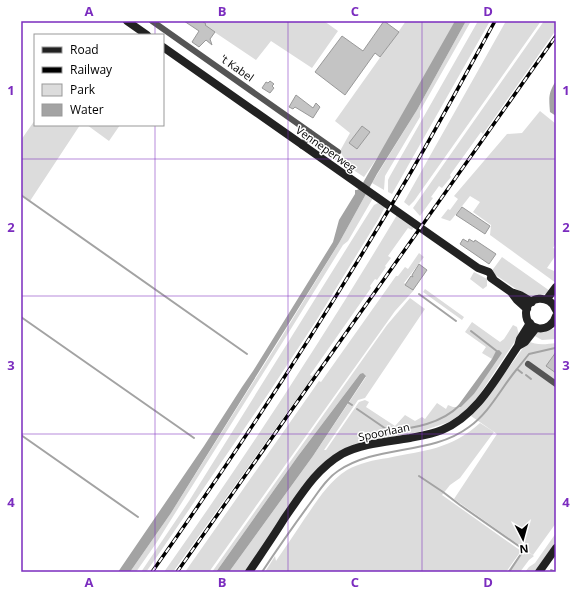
<svg xmlns="http://www.w3.org/2000/svg" width="577" height="593" viewBox="0 0 577 593" font-family="'Open Sans',sans-serif">
<rect width="100%" height="100%" fill="#fff"/>
<path fill="#dcdcdc" d="M198,21H324L338,31L312,68L271,41L256,60Z
M406,21H459L401,123L364,177L349,167L340,151L350,133L335,121Z
M466,21H471L420,111V117L385,176L384,190L372,183L417,110Z
M478,21H490L392,194L388,192V180L390,176Z
M506,21H541L414,201L409,206L404,202Z
M544,21H556V30L483,134L481,132L450,175L451,177L442,188L439,186L431,197L433,198L420,216L413,208Z
M540,111L556,124V243L553,248L556,249V255L547,268L554,271L556,268V283L490,235L491,225L473,212L480,202L470,196L452,219L450,221L441,218L448,209L450,210L458,199L454,196L507,134L522,133Z
M35,120V125H80L30,201L21,194V140Z
M87,125H120L109,141Z
M366,194L371,198H373L348,241L343,245L284,340L157,542L136,572H130L171,513L281,338L339,243Z
M378,203L385,207L378,220L316,321L268,394L156,558L146,572H141L189,501L370,211L374,205Z
M397,215L414,227L412,230L408,228L388,256L391,258L385,266L386,267L377,280L375,279L370,286L371,288L310,375L312,376L321,365L173,572H164C246,456 324,337 397,215Z
M419,253L424,257L404,283L414,290L395,311L209,572H185L319,381L321,382L396,276H398L405,267L408,269Z
M502,257L550,291C543,297 533,298 525,295L491,272Z
M474,272L487,279V286L483,289L470,279Z
M425,289L464,317L462,320L423,292Z
M410,298L425,309L365,398L358,400L324,450H326L359,402L365,400L369,402L366,407L395,426L405,415L415,421L422,417L425,419L437,403L446,409L448,405L453,407H461L474,394L496,351L492,359L482,353L486,347L465,332L472,322L500,342L504,339L513,325L517,327L519,335L478,397L464,412L449,422L419,432L387,438L329,459L246,572H229L313,456L366,377L360,374L298,456L216,572H212L387,325Z
M554,329L556,331V339L542,340L533,335L539,331Z
M528,341C537,346 547,344 556,343V523L533,555L454,499L497,434L471,416L494,388Z
M480,423L494,432L460,478L450,485L442,495L521,551L506,572H265L275,556L276,561C286,546 296,532 305,518C318,500 328,482 347,470C360,463 373,460 388,458C425,450 450,450 480,423Z
M556,533V542L535,572H525L529,567L535,563Z
M524,549L534,556L529,560L520,572H507Z"/>
<path fill="#a3a3a3" d="M455,21H466L417,110L377,174L339,243L171,513L130,572H118L204,446L242,387L253,371L333,242L339,220L355,194V190H357L360,188Z
M556,81V116L550,112C549,98 548,93 556,81Z
M499,350L502,353L474,394L461,407H457L492,359L496,351Z
M363,373L366,376L313,456L229,572H216L298,456L360,374Z"/>
<g fill="none" stroke-linecap="round" stroke-linejoin="round">
<path stroke="#a3a3a3" stroke-width="2" d="M21,195L247,354
M419,294L456,321
M21,317L194,438
M471,331L498,352
M522,373L517,369L529,354L555,348
M526,375L531,379
M346,401L352,405
M357,409L389,431C414,428 441,424 460,405
M21,435L138,517
M419,476L443,492L460,505L523,549V551L509,572
M551,570L555,572
M262,572C278,548 294,525 311,502C319,491 327,478 338,471C378,444 430,456 469,427C490,412 501,388 517,369"/>
</g>
<path fill="#c4c4c4" stroke="#999" d="M184,21H202L206,24L205,25L215,32L210,39L212,45L206,40L199,47L192,42L199,31Z
M384,21L399,32L380,57L375,53L345,95L315,72L342,36L363,51Z
M270,81L274,84L272,86L274,88L270,93L262,88L266,82L268,83Z
M296,95L313,108L316,103L320,107L313,118L295,107L293,109L289,107Z
M362,126L370,132L357,149L349,143Z
M462,207L490,226L485,234L456,215Z
M463,239L468,242L469,239L474,242L475,240L496,254L489,264L460,244Z
M419,264L427,270L413,290L405,285L411,276L413,277L412,275Z
M556,352V373L546,366Z"/>
<g fill="none" stroke-linecap="round" stroke-linejoin="round">
<path stroke="#555" stroke-width="6" d="M152,21L338,152
M302,146L310,132
M528,364L556,384"/>
<path stroke="#222" stroke-width="8" d="M127,21L147,35
M163,47L435,238L478,268L489,272L494,280
M491,278L511,292L520,295L532,302
M511,292L517,300L527,309
M547,299L556,287
M556,310C551,294 526,295 526,313C526,332 551,334 556,316
M518,346L525,342L536,328
M249,572C261,554 273,537 284,519C301,495 316,469 342,454C363,443 387,442 410,438C420,436 432,434 442,430C478,415 497,376 518,346L520,339L530,323
M539,572L556,548"/>
<g stroke="#000" stroke-width="3.5">
<path id="rail" d="M152,572C244,442 331,309 411,172C440,122 467,72 495,21
M177,572L556,36"/>
</g>
<use href="#rail" stroke="#fff" stroke-width="2" stroke-dasharray="6" stroke-linecap="butt"/>
</g>
<path fill="none" stroke="#7b2cbf" stroke-width="1" stroke-opacity="0.55" d="M155,21V35M288,21V572M422,21V572M155,125V572M21,159H556M21,296H556M21,434H556"/>
<g text-anchor="middle" stroke-width="3" stroke-linejoin="round" paint-order="stroke">
<g font-size="11" fill="#000" stroke="#fff">
<text transform="translate(237 68) rotate(35)" y="4">'t Kabel</text>
<text transform="translate(326 149) rotate(35)" y="4">Venneperweg</text>
<text transform="translate(384 432) rotate(-12)" y="4">Spoorlaan</text>
</g>
</g>
<rect width="577" height="593" fill="none" stroke="#ffffff" stroke-width="44"/>
<rect x="34" y="34" width="130" height="92" fill="#ffffff" stroke="#999999"/>
<rect x="42" y="47" width="20" height="6" fill="#222222" stroke="#999999"/>
<text x="70" y="54" font-size="12" fill="#000000">Road</text>
<rect x="42" y="67" width="20" height="6" fill="#000000" stroke="#999999"/>
<text x="70" y="74" font-size="12" fill="#000000">Railway</text>
<rect x="42" y="84" width="20" height="12" fill="#dcdcdc" stroke="#999999"/>
<text x="70" y="94" font-size="12" fill="#000000">Park</text>
<rect x="42" y="104" width="20" height="12" fill="#a3a3a3" stroke="#999999"/>
<text x="70" y="114" font-size="12" fill="#000000">Water</text>
<g transform="translate(523 539) rotate(174)" stroke="#ffffff" stroke-width="3" paint-order="stroke">
<path d="M0-3L7 15L0 10L-7 15Z" fill="#000000"/>
<text y="-6" font-size="11" font-weight="bold" text-anchor="middle" fill="#000000">N</text>
</g>
<rect x="22" y="22" width="533" height="549" fill="none" stroke="#7b2cbf" stroke-width="1.5"/>
<g font-size="13" text-anchor="middle" font-weight="bold" fill="#7b2cbf">
<text x="89" y="16">A</text>
<text x="222" y="16">B</text>
<text x="355" y="16">C</text>
<text x="488" y="16">D</text>
<text x="11" y="95">1</text>
<text x="566" y="95">1</text>
<text x="11" y="232">2</text>
<text x="566" y="232">2</text>
<text x="11" y="370">3</text>
<text x="566" y="370">3</text>
<text x="11" y="507">4</text>
<text x="566" y="507">4</text>
<text x="89" y="587">A</text>
<text x="222" y="587">B</text>
<text x="355" y="587">C</text>
<text x="488" y="587">D</text>
</g>
</svg>
